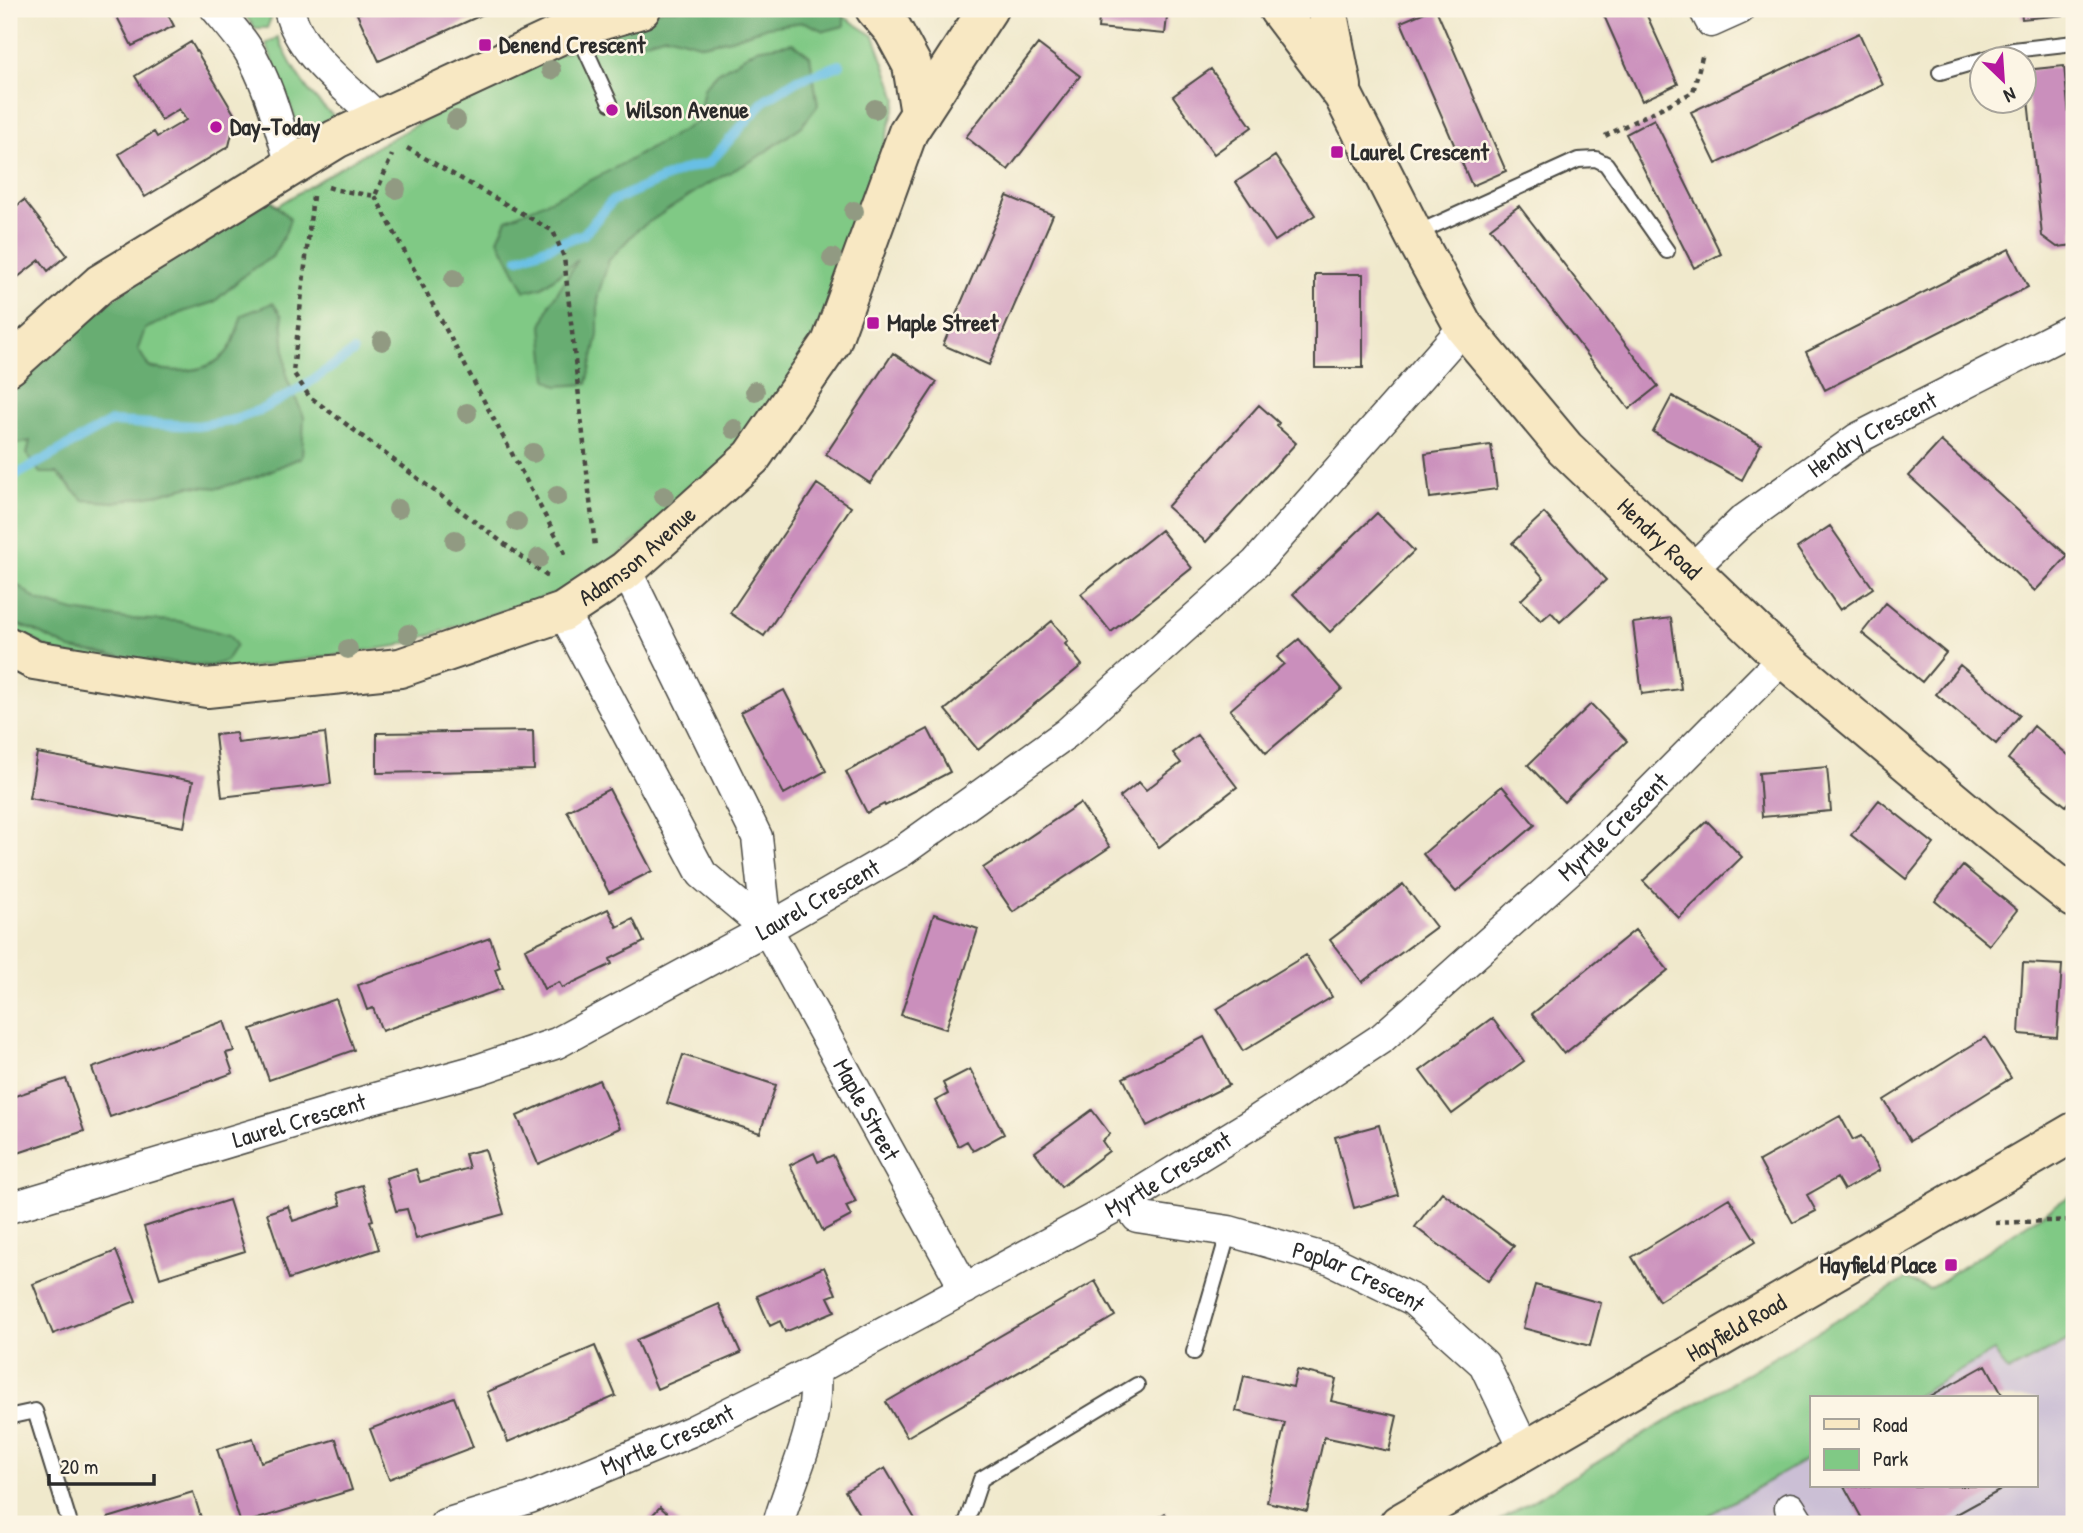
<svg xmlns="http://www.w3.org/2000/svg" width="2083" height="1533" viewBox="0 0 2083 1533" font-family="'Patrick Hand',sans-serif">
<rect width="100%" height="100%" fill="#fcf5e5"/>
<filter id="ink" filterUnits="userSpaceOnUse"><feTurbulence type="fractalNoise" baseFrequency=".0143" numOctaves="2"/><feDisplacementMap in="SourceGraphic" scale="14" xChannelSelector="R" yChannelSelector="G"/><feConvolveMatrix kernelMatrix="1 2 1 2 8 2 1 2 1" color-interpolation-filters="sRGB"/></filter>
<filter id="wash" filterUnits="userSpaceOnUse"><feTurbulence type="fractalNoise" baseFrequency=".00686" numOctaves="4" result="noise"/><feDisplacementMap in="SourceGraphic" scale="28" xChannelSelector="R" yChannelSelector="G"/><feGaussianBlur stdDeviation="1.57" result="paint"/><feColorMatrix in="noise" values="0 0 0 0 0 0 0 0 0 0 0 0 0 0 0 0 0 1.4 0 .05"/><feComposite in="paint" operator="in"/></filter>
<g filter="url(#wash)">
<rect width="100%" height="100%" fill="#f0e9cc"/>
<path fill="#cbbfd5" d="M2074,1337V1524H1694L1812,1456V1486H2036V1398H1913L1995,1351L2008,1372Z"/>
<path fill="#80c985" stroke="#567a58" stroke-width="2" d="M240,9H267L271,18L267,28H255Z
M840,14L874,36L897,99L853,253L807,358L724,468L583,584L397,646L208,674L58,653L9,627V423L118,302L351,161L491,83L644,19Z
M278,37C291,67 309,97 335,117L302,136L266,44Z
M2074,1193V1337L2008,1372L1994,1351L1913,1398H1812V1456L1694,1524H1493L1906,1279L1929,1289Z"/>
<path fill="#68ad72" stroke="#4a6c4e" stroke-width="2" d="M663,9H844V26L825,31L804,22L767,27L731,39L703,45L666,35L629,46L612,41L618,24Z
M793,43L810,56L818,105L802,126L755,159L706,185L637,230L609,260L598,295V335L587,384L557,386L547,379L542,326L550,304L578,260L542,287L525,291L498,239L507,219C574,191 636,158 698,121L704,88L718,73L756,49Z
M271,200L290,219L285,234L272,257L247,273L214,302L183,312L145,329L138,349L149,367C174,373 208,374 227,352C235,343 238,326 242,315L273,303L282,316L287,379L304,417L302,457L256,477L219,488L190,486L160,494L114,502L83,500L57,473H40L27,454L30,441L13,445L9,450V388L18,377L154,266Z
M9,578L37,600L74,611L127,619L178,621L229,635L236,645L226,661L211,666L132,659L71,649L33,630L9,622Z"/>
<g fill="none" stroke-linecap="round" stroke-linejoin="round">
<path stroke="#68bfe5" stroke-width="10" d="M519,258L584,234L612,201L683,170L709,163L765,100L795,81L840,65
M9,479L111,422L197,426L230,421L263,409L304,386L353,352"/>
</g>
<g id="blocks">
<path fill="#ca8fbc" d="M113,9H165L174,26L132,46Z
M369,9H495L379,61L357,14Z
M1100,9H1168L1165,34L1098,28Z
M1432,9H1436L1506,171L1472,186L1401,22Z
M1601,9H1644L1678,84L1642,101Z
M2021,9H2064V15L2022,19Z
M1859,33L1883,85L1716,164L1691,112Z
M191,42L236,117L229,146L145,197L119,154L154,132L157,137L186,120L179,109L161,120L135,76Z
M1038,44L1080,76L1008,170L966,137Z
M2064,66L2074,166V245L2057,247L2042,236L2025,70Z
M1211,69L1252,127L1214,154L1173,96Z
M1654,119L1721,254L1694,268L1626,134Z
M1275,156L1315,215L1275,241L1236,182Z
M1007,196L1053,215L989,365L943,345Z
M24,200L67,255L48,271L40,260L9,284V212Z
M1519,206L1658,386L1629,409L1490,228Z
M2009,249L2028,287L1825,390L1806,352Z
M1315,274H1363V368H1315Z
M893,353L937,382L870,483L826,454Z
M1672,396L1761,444L1742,480L1653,432Z
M1259,405L1279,423L1277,426L1296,443L1206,542L1167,507Z
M1941,441L2068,556L2035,591L1909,476Z
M1491,445L1497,489L1430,498L1425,454Z
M817,484L851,507L764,636L730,613Z
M1377,513L1414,551L1330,632L1293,594Z
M1544,513L1606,580L1560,622L1551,612L1541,621L1521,600L1544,578L1512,543Z
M1830,526L1873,588L1840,610L1797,548Z
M1161,530L1192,568L1111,632L1081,594Z
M1886,603L1946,653L1922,682L1862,633Z
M1671,618L1681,689L1642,694L1633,623Z
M1052,621L1068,641L1065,644L1082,665L978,750L945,710Z
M1299,639L1342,689L1266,753L1230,710L1284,664L1277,657Z
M1960,665L2020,715L1996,744L1936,694Z
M784,690L826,771L784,794L741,712Z
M1591,704L1627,741L1564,802L1528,765Z
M2034,726L2074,760V796L2066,806L2008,759Z
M928,729L950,772L885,806L884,804L867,813L846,772Z
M533,731L534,770L377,773V733Z
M236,733L238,743L325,733L331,784L222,797L215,735Z
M1197,735L1237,787L1159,847L1120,797L1139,782L1146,790L1181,763L1173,753Z
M37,753L193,781L184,827L29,798Z
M1827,767L1831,811L1762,817L1759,773Z
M1502,786L1535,825L1456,892L1423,854Z
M609,789L652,871L609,893L567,811Z
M1879,800L1934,844L1906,879L1851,835Z
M1080,803L1110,847L1013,912L983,868Z
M1707,821L1742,857L1679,918L1643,881Z
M1963,866L2017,910L1989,945L1935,901Z
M1403,884L1436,927L1362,982L1330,940Z
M608,909L617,927L633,919L644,942L610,959L612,964L562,988L559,982L544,989L525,949Z
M934,914L978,929L946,1029L901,1015Z
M1635,930L1668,970L1564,1054L1532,1014Z
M490,938L500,967L495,969L502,989L382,1031L373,1008L367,1010L358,985Z
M1306,955L1332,997L1243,1051L1217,1009Z
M2023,963L2062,965L2057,1037L2019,1034Z
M336,999L354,1050L269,1080L251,1029Z
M1492,1018L1524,1061L1452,1114L1420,1071Z
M224,1021L234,1051L226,1053L233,1073L110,1117L92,1068Z
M1204,1037L1229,1085L1147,1126L1123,1078Z
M1985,1037L2011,1078L1910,1141L1884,1100Z
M683,1055L776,1085L760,1133L667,1103Z
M970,1069L1004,1134L973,1151L967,1141L958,1146L935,1101L948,1094L943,1083Z
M66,1079L84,1131L9,1156V1098Z
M599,1080L620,1128L538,1164L517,1116Z
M1092,1110L1110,1134L1102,1141L1109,1151L1061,1187L1035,1152Z
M1840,1116L1853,1140L1861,1136L1880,1170L1844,1190L1837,1178L1807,1195L1816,1211L1793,1223L1759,1161Z
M1379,1125L1398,1195L1354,1208L1335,1137Z
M485,1149L504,1214L416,1239L407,1209L396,1211L386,1178L416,1169L420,1182L469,1168L465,1154Z
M814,1153L818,1162L833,1155L856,1202L846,1206L851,1216L823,1231L790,1165Z
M362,1185L373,1220L370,1221L379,1249L289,1279L267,1213L288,1206L293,1221L341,1205L337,1193Z
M1442,1192L1514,1246L1488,1281L1415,1227Z
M1729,1198L1756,1241L1659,1301L1632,1257Z
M229,1200L245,1251L160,1278L144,1227Z
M116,1251L136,1301L53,1334L33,1284Z
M824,1267L836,1294L828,1297L835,1311L785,1332L780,1321L770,1326L757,1296Z
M1095,1281L1115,1316L907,1437L886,1402Z
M1535,1285L1601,1303L1590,1346L1523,1328Z
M719,1304L741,1353L657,1389L636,1340Z
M595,1346L616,1396L508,1442L487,1392Z
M1986,1365L2004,1398H1927Z
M1297,1370L1336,1379L1331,1401L1397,1416L1389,1451L1324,1437L1307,1511L1267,1502L1285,1423L1236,1411L1244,1376L1293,1387Z
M454,1397L473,1447L389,1479L370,1429Z
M253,1438L261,1462L336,1439L352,1490L241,1524L217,1449Z
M885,1468L918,1524H865L845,1491Z
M1844,1486H2008L1939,1524H1865Z
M193,1492L203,1524H110L108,1518Z
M660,1507L680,1524H644Z
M1165,1513L1172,1524H1147Z"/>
</g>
</g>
<g filter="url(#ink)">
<use href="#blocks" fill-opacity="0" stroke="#494843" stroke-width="2"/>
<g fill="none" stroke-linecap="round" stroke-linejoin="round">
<g stroke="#494843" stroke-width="18">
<path id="lane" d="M576,29L610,103
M1982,60L2013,50L2074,43
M1940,72L1982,60
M1415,234L1578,160L1596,159L1606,164L1667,251
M1194,1352L1229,1231
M12,1416L35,1411L70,1524
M966,1524L981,1479L1137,1385"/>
</g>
<g stroke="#494843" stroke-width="33">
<g id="street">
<path d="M216,9C226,21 238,34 247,48C269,83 279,126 291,165"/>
<path d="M289,9C298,53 348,88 379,119"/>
<path d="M1704,9L1711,22L1740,9"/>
<path d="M626,570L757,837L767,929"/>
<path id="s1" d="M1690,571L1742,521L1858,438L2074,328"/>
<path id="s2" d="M563,612L702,874L767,929L965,1289"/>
<path id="s3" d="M1126,1201L1137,1217L1229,1231L1331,1260L1413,1300L1484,1364L1525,1450"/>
<path id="s4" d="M9,1208L372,1099L477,1070L557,1043L767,929L901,852L1067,733L1256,563L1464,327"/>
<path d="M1790,1508L1800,1524"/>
<path id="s5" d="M445,1524L530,1498L692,1431L815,1370L1126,1201L1253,1123L1382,1038L1595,847L1783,658"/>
<path d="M778,1524C794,1469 819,1430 815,1370"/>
</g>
</g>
<g stroke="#494843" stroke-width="42">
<g id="secondary">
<path d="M875,9L893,30L912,65L920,114"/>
<path id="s6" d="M1278,9L1343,95L1414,235L1464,327L1565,448L1783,658L1989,831L2074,898"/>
<path d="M1327,9L1342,86"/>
<path d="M9,366L100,284L336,139L575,28L641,9"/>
<path id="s7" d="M9,647L34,660L207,688L400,668L563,612L626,570L752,457L831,343L908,132L988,9"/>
<path id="s8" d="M1399,1524L2074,1132"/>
</g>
</g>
<path stroke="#494843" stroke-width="4.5" stroke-dasharray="5 5" stroke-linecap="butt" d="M1605,136L1693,92L1703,53
M407,148L553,231L564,257L595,547
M328,187L337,190L375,196L392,155
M313,196L293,372L309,396L548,577
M375,196L567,557
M1995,1223L2074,1220"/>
<use href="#lane" stroke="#fff" stroke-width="14"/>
<use href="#street" stroke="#fff" stroke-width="30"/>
<use href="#secondary" stroke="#f8e8c3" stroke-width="38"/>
</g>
<g fill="#919a82">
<circle cx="551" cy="70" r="10"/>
<circle cx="875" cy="109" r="10"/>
<circle cx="456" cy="120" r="10"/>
<circle cx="396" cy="189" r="10"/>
<circle cx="854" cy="211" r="10"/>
<circle cx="832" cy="258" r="10"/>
<circle cx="454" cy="279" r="10"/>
<circle cx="382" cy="341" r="10"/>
<circle cx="755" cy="391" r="10"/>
<circle cx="467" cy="413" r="10"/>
<circle cx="734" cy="429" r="10"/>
<circle cx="533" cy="453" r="10"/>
<circle cx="557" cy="496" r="10"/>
<circle cx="664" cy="496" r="10"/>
<circle cx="398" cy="509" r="10"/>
<circle cx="517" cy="522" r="10"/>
<circle cx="455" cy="540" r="10"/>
<circle cx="539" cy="558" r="10"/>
<circle cx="408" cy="634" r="10"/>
<circle cx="348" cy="649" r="10"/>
</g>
</g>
<g fill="#b5179e" stroke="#fcf5e5" stroke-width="2.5">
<rect x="478" y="38" width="14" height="14" rx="3.5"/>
<circle cx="612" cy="110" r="7"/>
<circle cx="216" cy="127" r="7"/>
<rect x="1330" y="145" width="14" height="14" rx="3.5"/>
<rect x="866" y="316" width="14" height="14" rx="3.5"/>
<rect x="1944" y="1258" width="14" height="14" rx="3.5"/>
</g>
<g text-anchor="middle" stroke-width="5" stroke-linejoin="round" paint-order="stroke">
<g font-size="24" font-weight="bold" fill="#2b2b2b" stroke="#fcf5e5" text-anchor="start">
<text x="499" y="53">Denend Crescent</text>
<text x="626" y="118">Wilson Avenue</text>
<text x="230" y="135">Day-Today</text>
<text x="1351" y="160">Laurel Crescent</text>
<text x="887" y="331">Maple Street</text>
<text x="1937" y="1273" text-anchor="end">Hayfield Place</text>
</g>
<g font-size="24" fill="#2b2b2b" stroke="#fcf5e5">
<text dy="8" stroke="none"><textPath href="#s1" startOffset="229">Hendry Crescent</textPath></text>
<text dy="8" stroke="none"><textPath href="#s6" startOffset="658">Hendry Road</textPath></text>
<text dy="8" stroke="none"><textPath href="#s7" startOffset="663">Adamson Avenue</textPath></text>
<text dy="8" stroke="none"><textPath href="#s5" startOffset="1372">Myrtle Crescent</textPath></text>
<text dy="8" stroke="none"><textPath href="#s4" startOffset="870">Laurel Crescent</textPath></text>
<text dy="8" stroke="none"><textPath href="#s2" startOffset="588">Maple Street</textPath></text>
<text dy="8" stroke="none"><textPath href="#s4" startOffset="303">Laurel Crescent</textPath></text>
<text dy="8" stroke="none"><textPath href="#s5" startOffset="805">Myrtle Crescent</textPath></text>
<text dy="8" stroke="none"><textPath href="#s3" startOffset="250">Poplar Crescent</textPath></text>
<text dy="8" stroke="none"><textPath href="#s8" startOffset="390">Hayfield Road</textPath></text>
<text dy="8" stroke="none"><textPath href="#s5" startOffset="238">Myrtle Crescent</textPath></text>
</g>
</g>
<rect width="2083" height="1533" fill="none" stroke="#fcf5e5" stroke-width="35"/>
<rect x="1810" y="1396" width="228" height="91" fill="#fcf5e5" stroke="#a8a49b" stroke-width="2"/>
<rect x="1824" y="1419" width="35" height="10" fill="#f8e8c3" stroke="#a8a49b" stroke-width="2"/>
<text x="1873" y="1432" font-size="21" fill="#2b2b2b">Road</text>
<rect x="1824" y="1449" width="35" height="21" fill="#80c985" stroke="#a8a49b" stroke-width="2"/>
<text x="1873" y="1466" font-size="21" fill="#2b2b2b">Park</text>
<g transform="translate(2003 80) rotate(155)"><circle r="33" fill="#fcf5e5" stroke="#a8a49b" stroke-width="2"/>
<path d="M0-5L12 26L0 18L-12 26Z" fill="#b5179e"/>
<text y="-10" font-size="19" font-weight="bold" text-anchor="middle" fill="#2b2b2b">N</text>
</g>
<path d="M49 1474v10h105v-10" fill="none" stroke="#2b2b2b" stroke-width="3.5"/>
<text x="60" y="1474" font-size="21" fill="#2b2b2b" stroke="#fcf5e5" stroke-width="5" paint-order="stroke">20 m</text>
</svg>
